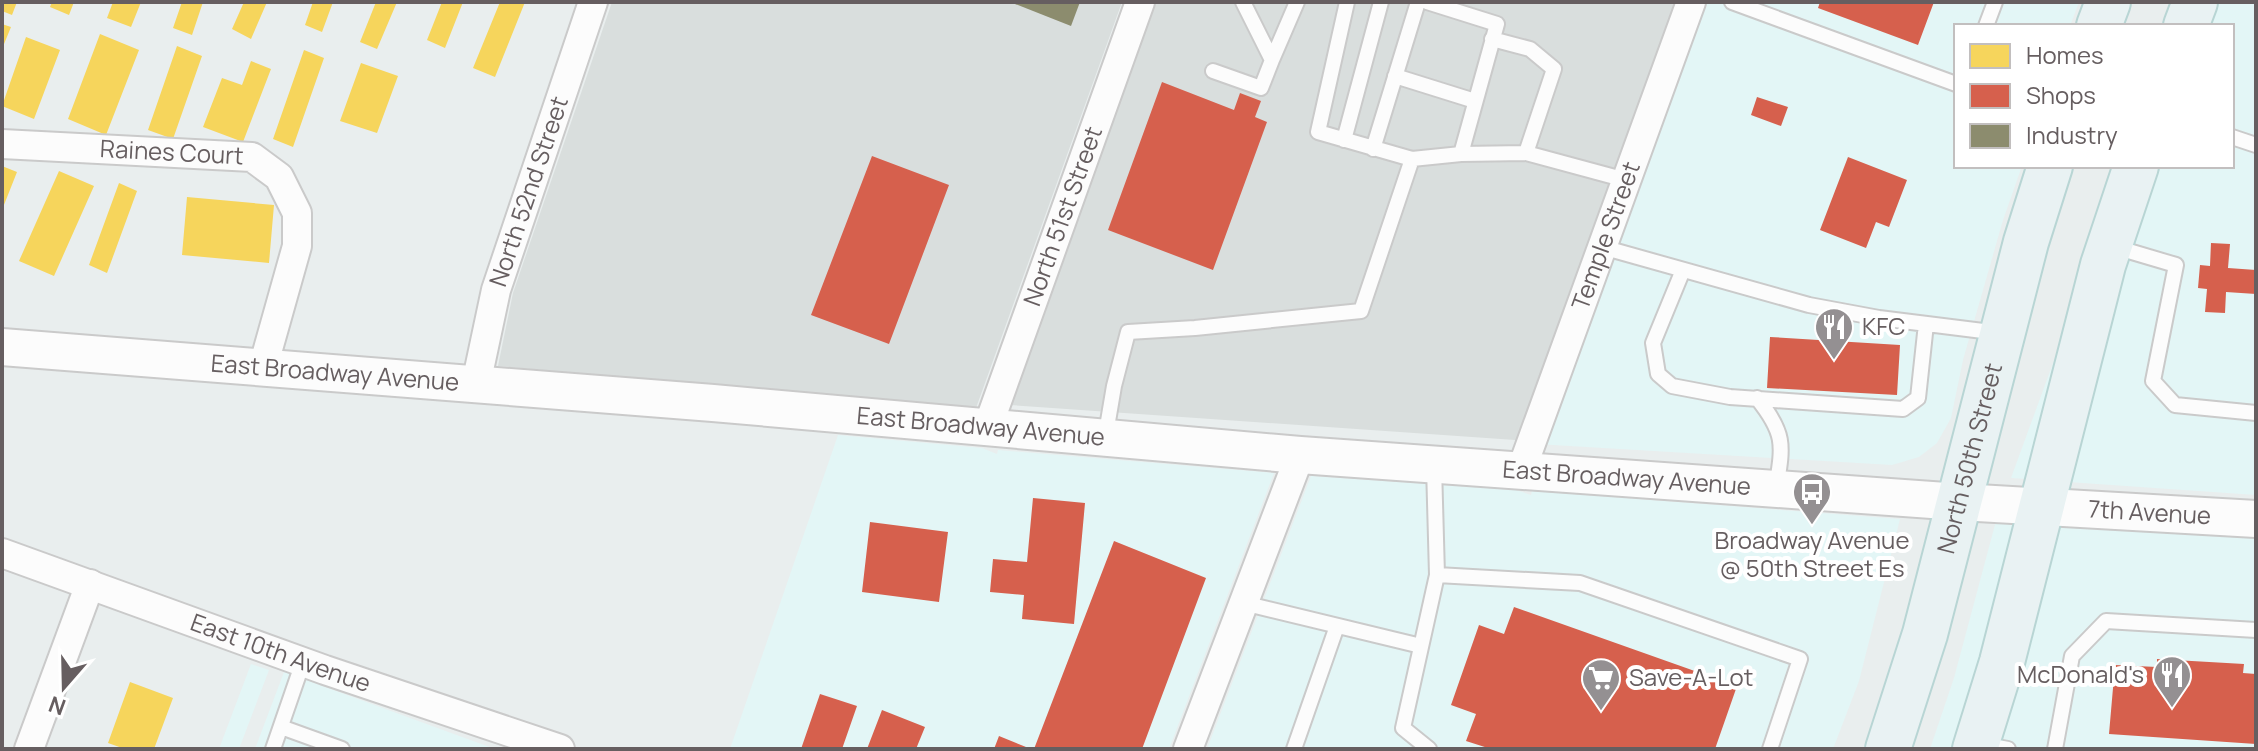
<svg xmlns="http://www.w3.org/2000/svg" width="2258" height="751" viewBox="0 0 2258 751" font-family="Manrope,sans-serif">
<rect width="100%" height="100%" fill="#e9eeee"/>
<path fill="#e3f6f6" d="M1697,2H2079L2070,26H1956V166H2022L2003,220L1963,360L1951,418L1937,443L1919,457L1892,465L1536,444Z
M2195,2H2256V495L2011,478L2060,344L2130,166H2232V26H2186Z
M838,435L982,448L997,454L998,450L1274,473L1169,749H730Z
M1311,476L1516,490L1531,495L1532,491L1900,519L1859,681L1833,749H1207Z
M2000,506L2256,519V749H1930L1954,678Z
M251,664L269,670L239,749H219Z
M284,672L495,749H255Z"/>
<path fill="#d9dedd" d="M612,2H1122L976,408L498,366L513,293Z
M1142,2H1687L1528,441L996,404Z"/>
<path fill="#f6d55c" d="M2,2H17L12,15L2,11Z
M52,2H74L69,15L50,7Z
M113,2H141L131,27L107,18Z
M182,2H203L192,35L173,28Z
M244,2H267L251,39L232,29Z
M313,2H333L322,32L305,25Z
M376,2H397L377,49L360,42Z
M442,2H463L445,48L427,40Z
M500,2H525L495,77L473,68Z
M2,24L11,27L2,49Z
M100,34L139,50L106,135L68,119Z
M26,37L60,50L34,119L2,106Z
M177,46L202,56L173,139L148,130Z
M304,50L324,58L293,147L273,139Z
M251,61L271,69L243,142L203,127L222,78L242,85Z
M361,63L398,76L377,133L340,121Z
M2,166L17,172L2,210Z
M59,171L94,186L54,276L19,261Z
M119,183L137,191L107,273L89,265Z
M187,197L274,205L269,263L182,255Z
M130,682L173,698L154,749H125L108,743Z"/>
<path fill="#d6604d" d="M1820,2H1934L1918,45L1818,8Z
M1162,82L1234,110L1240,93L1261,101L1255,117L1267,122L1213,270L1108,230Z
M1757,97L1788,107L1781,126L1751,115Z
M872,156L949,185L889,344L811,315Z
M1848,157L1907,180L1889,227L1876,222L1866,248L1820,230Z
M2211,243L2230,244L2228,268L2256,270V294L2226,292L2225,313L2205,312L2207,289L2198,288L2200,265L2210,266Z
M1770,337L1900,345L1897,395L1767,388Z
M1033,498L1085,503L1074,624L1022,619L1024,595L990,592L993,559L1027,562Z
M870,522L948,532L939,602L862,592Z
M1114,541L1206,578L1142,749H1034Z
M1514,607L1737,686L1715,749H1491L1466,741L1476,714L1451,705L1479,625L1504,634Z
M2157,659L2244,664L2243,673L2256,674V744L2109,734L2115,665L2157,667Z
M820,694L857,706L842,749H801Z
M882,710L925,727L916,749H867Z
M999,736L1031,749H994Z"/>
<path fill="#8c8c6e" d="M1010,2H1080L1071,26Z"/>
<g fill="none" stroke-linecap="round" stroke-linejoin="round">
<g stroke="#cacaca" stroke-width="18">
<path id="service" d="M1243,2L1272,60L1297,2
M1347,2L1318,132L1412,159
M1427,2L1497,24L1461,154
M1732,2L1956,84
M1986,26L1995,2
M1492,39L1530,49L1554,69L1526,153
M1213,71L1261,88L1272,60
M1395,76L1475,101
M2232,137L2256,145
M1344,140L1381,2
M1373,149L1418,2
M1602,247L1809,305L1879,318L1999,333
M2115,247L2176,265L2153,381L2175,405L2256,413
M1683,270L1653,343L1658,374L1672,386L1730,397L1903,409L1918,398L1926,324
M1757,398C1786,434 1783,445 1776,489
M1105,439L1114,386L1128,332L1195,328L1361,311L1412,159L1461,154L1526,153L1626,180
M1434,466L1437,575L1580,583L1800,659L1770,749
M1243,603L1421,646
M281,727L342,749
M1981,744L2008,749
M273,749L303,662
M1294,749L1337,626
M1429,749L1403,728L1437,575
M2055,749L2072,656L2106,621L2256,630"/>
</g>
<g stroke="#cacaca" stroke-width="32">
<g id="minor">
<path id="s1" d="M2,144L252,157L279,177L297,213V246L263,367"/>
<path id="s2" d="M476,384L496,290L593,2"/>
<path id="s3" d="M987,429L1140,2"/>
<path id="s4" d="M1521,471L1691,2"/>
<path id="s5" d="M2,553L325,670L560,749"/>
<path d="M29,749L90,584"/>
<path d="M1188,749L1300,455"/>
</g>
</g>
<g stroke="#cacaca" stroke-width="40">
<g id="tertiary">
<path id="s6" d="M2,347L713,403L1300,455L1960,502L2256,519"/>
</g>
</g>
<g stroke="#b8d5d4" stroke-width="48">
<g id="primary">
<path d="M2099,26L2108,2"/>
<path d="M2186,26L2195,2"/>
<path id="s7" d="M1888,749L1925,634L2026,242L2050,166"/>
<path d="M1975,749L2002,662L2103,265L2136,166"/>
</g>
</g>
<use href="#service" stroke="#fcfcfc" stroke-width="14"/>
<use href="#minor" stroke="#fcfcfc" stroke-width="28"/>
<use href="#tertiary" stroke="#fcfcfc" stroke-width="36"/>
<use href="#primary" stroke="#e9f2f3" stroke-width="44"/>
</g>
<defs>
<g id="restaurant-pin" transform="scale(2)"><path d="M0 17L-7.5 6A9.5 9.5 0 1 1 7.5 6Z" fill="#949092" stroke="#fff"/><path d="M-5-6h1v4h1v-4h1v4h1v-4h1v5L-1.5 .5V6h-2V.5L-5-1ZM5-6V6H3V1.5H1.5Q1.5-4 5-6Z" fill="#fff"/></g>
<g id="bus-pin" transform="scale(2)"><path d="M0 17L-7.5 6A9.5 9.5 0 1 1 7.5 6Z" fill="#949092" stroke="#fff"/><path d="M-5-6H5V4H4V6H2V4H-2V6H-4V4H-5ZM-3.5-4V0h7V-4ZM-3.5 1.2v1.5H-2V1.2ZM2 1.2v1.5H3.5V1.2Z" fill="#fff"/></g>
<g id="supermarket-pin" transform="scale(2)"><path d="M0 17L-7.5 6A9.5 9.5 0 1 1 7.5 6Z" fill="#949092" stroke="#fff"/><path d="M-6-5.5h2.5l.6 2H6L4.5 2H-2.5L-4.4-4H-6ZM-1.5 3.2a1.3 1.3 0 1 0 .1 0ZM3 3.2a1.3 1.3 0 1 0 .1 0Z" fill="#fff"/></g>
</defs>
<g fill-rule="evenodd">
<use href="#restaurant-pin" x="1834" y="327"/>
<use href="#bus-pin" x="1812" y="492"/>
<use href="#restaurant-pin" x="2172" y="675"/>
<use href="#supermarket-pin" x="1601" y="678"/>
</g>
<g text-anchor="middle" stroke-width="8" stroke-linejoin="round" paint-order="stroke">
<g font-size="24" fill="#665e60" stroke="#fff">
<text dy="8" stroke="none"><textPath href="#s1" startOffset="170">Raines Court</textPath></text>
<text dy="8" stroke="none"><textPath href="#s2" startOffset="200">North 52nd Street</textPath></text>
<text dy="8" stroke="none"><textPath href="#s3" startOffset="226">North 51st Street</textPath></text>
<text dy="8" stroke="none"><textPath href="#s4" startOffset="250">Temple Street</textPath></text>
<text dy="8" stroke="none"><textPath href="#s6" startOffset="334">East Broadway Avenue</textPath></text>
<text dy="8" stroke="none"><textPath href="#s6" startOffset="982">East Broadway Avenue</textPath></text>
<text dy="8" stroke="none"><textPath href="#s7" startOffset="302">North 50th Street</textPath></text>
<text dy="8" stroke="none"><textPath href="#s6" startOffset="1630">East Broadway Avenue</textPath></text>
<text dy="8" stroke="none"><textPath href="#s6" startOffset="2154">7th Avenue</textPath></text>
<text dy="8" stroke="none"><textPath href="#s5" startOffset="296">East 10th Avenue</textPath></text>
</g>
<g font-size="24" fill="#665e60" stroke="#fff" text-anchor="start">
<text x="1862" y="335">KFC</text>
<text x="1812" y="549" text-anchor="middle">Broadway Avenue<tspan x="1812" dy="28">@ 50th Street Es</tspan></text>
<text x="2144" y="683" text-anchor="end">McDonald's</text>
<text x="1629" y="686">Save-A-Lot</text>
</g>
</g>
<rect width="2258" height="751" fill="none" stroke="#665e60" stroke-width="8"/>
<rect x="1954" y="24" width="280" height="144" fill="#ffffff" stroke="#c2bfbf" stroke-width="2"/>
<rect x="1970" y="44" width="40" height="24" fill="#f6d55c" stroke="#c2bfbf" stroke-width="2"/>
<text x="2026" y="64" font-size="24" fill="#665e60">Homes</text>
<rect x="1970" y="84" width="40" height="24" fill="#d6604d" stroke="#c2bfbf" stroke-width="2"/>
<text x="2026" y="104" font-size="24" fill="#665e60">Shops</text>
<rect x="1970" y="124" width="40" height="24" fill="#8c8c6e" stroke="#c2bfbf" stroke-width="2"/>
<text x="2026" y="144" font-size="24" fill="#665e60">Industry</text>
<g transform="translate(64 687) rotate(200)" stroke="#ffffff" stroke-width="6" paint-order="stroke">
<path d="M0-6L14 30L0 20L-14 30Z" fill="#665e60"/>
<text y="-12" font-size="22" font-weight="bold" text-anchor="middle" fill="#665e60">N</text>
</g>
</svg>
